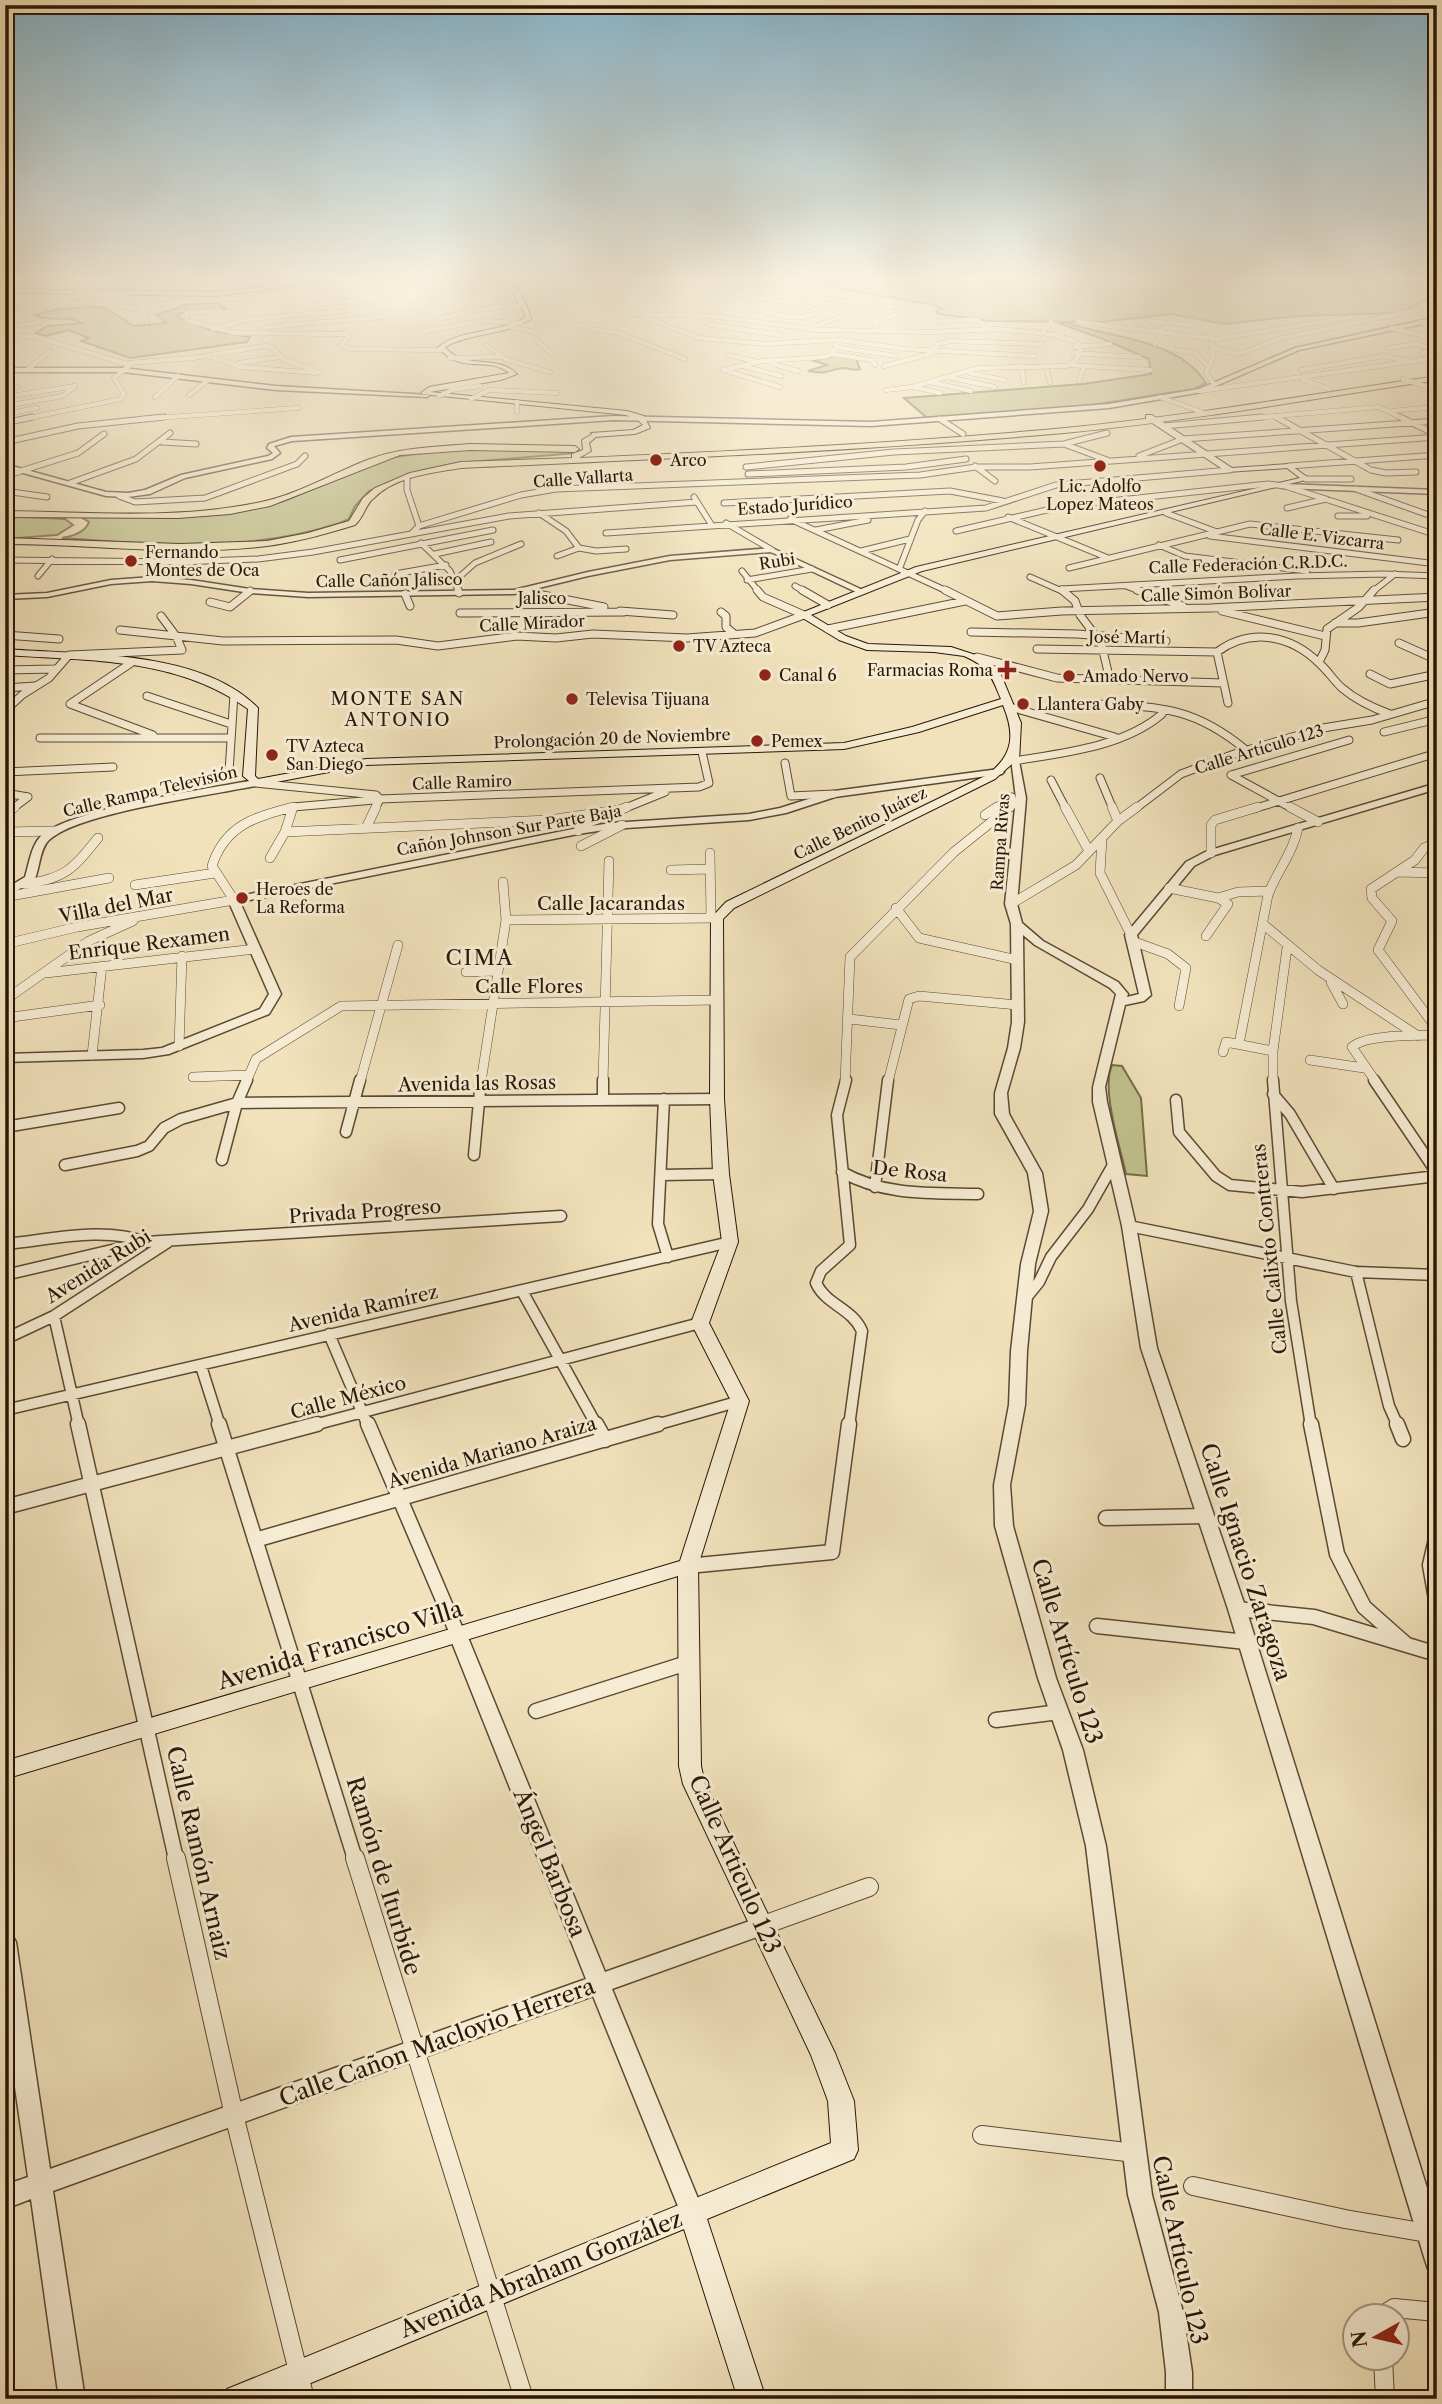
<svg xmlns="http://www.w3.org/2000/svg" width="1442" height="2404" viewBox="0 0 1442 2404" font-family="'Libre Caslon Text',serif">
<rect width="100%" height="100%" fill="#f1e2bb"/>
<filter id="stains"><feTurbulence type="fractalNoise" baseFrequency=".00286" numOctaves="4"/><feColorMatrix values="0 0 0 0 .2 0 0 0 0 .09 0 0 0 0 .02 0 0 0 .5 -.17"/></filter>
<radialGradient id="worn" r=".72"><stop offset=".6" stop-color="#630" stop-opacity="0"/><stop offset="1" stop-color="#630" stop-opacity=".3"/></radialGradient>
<path fill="#c1c18c" stroke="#756c4a" stroke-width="2" d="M797,281H854L897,285L919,281H1383L1437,288V299L1424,300L1401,313L1297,316L1224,324L1171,314L1101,322L990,321L939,314L936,311L942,309L934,305Z
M218,303L226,309L180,313L177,317L214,331L250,337L247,342L130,358L81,341L89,338L69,330L46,336L36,333L47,326L82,323C67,314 51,323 35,315L58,309L96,307L105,308L134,326L167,323L156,315L189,304Z
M1058,323H1067C1112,338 1178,339 1206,383L1194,389L1085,406L927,418L904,398L1083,384L1151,374L1149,359L1103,339Z
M836,355L856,359L860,369C853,371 849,368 842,368C827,370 829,375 808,371L827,365L814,361Z
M447,449L568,450L577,453L456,463L423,470L369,491L355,506L349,519L340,523C249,553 155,545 62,538C72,536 85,533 89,522L81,517L247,510L284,501L384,459Z
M5,516L65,519L73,525L57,535L5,539Z
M1112,1065L1122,1066L1141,1098L1147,1176L1126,1174C1120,1147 1101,1089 1112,1065Z"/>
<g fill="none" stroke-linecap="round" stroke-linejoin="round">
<g stroke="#5b4934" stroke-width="5">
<path id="minor-far6" d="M423,281L443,299L423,311
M542,281L537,284L539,290L575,323L591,329L619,333L685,359
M678,281L716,291
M769,281L795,286L823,298L900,308L907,312L874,321L877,329
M1434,281L1437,282
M538,286L569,287
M56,287L77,286
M435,291L513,287
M70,292L102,286L211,281
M516,292L539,290
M128,293L126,296L141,304L147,322
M470,298L505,294
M656,298C679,298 703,296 726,300C760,306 786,327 820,312L808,306L719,291L710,286L723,281
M62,299L89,295L126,296
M548,299L577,295L604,297
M70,303L112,304L134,309L164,303L264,297L296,291
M317,305L390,295L383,289L345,292
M220,311L186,313L187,320L235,333L347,334L349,336L341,345L350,349L442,350
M5,312L18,309
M559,312L574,310L586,304
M634,314L712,316L819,330L933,332L998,329L1050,334L1075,341L1081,347L1077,359L1067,366L978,368L912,387L886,390
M700,315L705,322L712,325L780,335
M644,317L698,338L768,344L806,341
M438,319L481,309L524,305
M934,321L977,320L988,330
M1148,321L1193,325
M1078,322L1216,339L1353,317
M1421,322L1437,326
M5,327L40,322
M511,327L534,332L537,341L552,354
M813,327L850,313
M1392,328L1437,339
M213,329L249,319L346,311
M607,330L656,298L655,293L617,281
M425,331L482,321L521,323
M5,334L36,337L130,365L114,378L124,394L121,399L24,419
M1041,334L1051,322
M263,336L261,331L267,327L382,317
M800,342L839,340L905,349L1035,356
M1212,343L1213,357L1206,373L1214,384
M1155,344L1164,332L1159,329
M486,345L507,360L550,372
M836,347L896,356
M1075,347L1110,344
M1211,347L1239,354L1278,339L1437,306
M1388,348L1417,344L1436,350L1423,353
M1176,350L1195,353L1208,366
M1073,353L1139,357
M832,354L872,360L875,365
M728,355L754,361
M209,356L241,367L316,373
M450,358L500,357
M128,363L193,358L265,346L272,347L284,360L319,372
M239,363L279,357
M773,364L798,371
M1069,365L1150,370
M743,366L781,376
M884,366L930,354L938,344L950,341L1042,344
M1021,366L1024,382
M1046,367L1050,382
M27,370L50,351
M1301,370L1384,356L1408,361
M969,373L1004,380
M947,377L995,387
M1403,379L1437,390
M1303,380L1330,389
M1079,381L1084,366
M930,382L971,391
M780,387L723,370L762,361L824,357L832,354L839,340
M914,387L940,393
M5,389L17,387
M1200,391L1437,358
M189,395L207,381
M439,396L452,390L480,386
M5,397L75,386
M155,397L178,376
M1160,397L1202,412
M471,399L489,390L557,393
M517,402V412
M5,406L63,396L75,386
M1391,411L1437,407
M5,414L37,408
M1275,417L1279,419
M141,419L298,408
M1242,419L1379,407L1404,419"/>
</g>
<g stroke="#5b4934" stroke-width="7">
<path id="minor-far5" d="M1276,417L1371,470L1386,473L1416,472
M1400,417L1437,435
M940,419L963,434
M5,423L32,417
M1164,426L1262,417
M5,442L78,426L164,417
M162,442L196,444
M1064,444L1107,460
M1139,456L1183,439L1437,421
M975,466L995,481
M1289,466L1437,455
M746,467L894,452L1064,444L1107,433
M748,474L906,467L966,459
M5,476L78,453L104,434
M407,477V490L419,526
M1306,479H1351
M70,483L136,459L170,433
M1356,489L1437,518
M5,491L47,497
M119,496L135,502L205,498L297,464L305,456
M694,497L711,524
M724,503L950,491L1003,501
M1287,508L1326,499
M539,513L566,531L579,548
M1166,513L1217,532
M1338,516H1367
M1008,517L1108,558
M790,519L949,592
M726,523L772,550
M816,530L868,520
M956,531L1064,506L1268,484L1285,486L1437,535
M412,533L419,526L521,495L556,489L920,475L976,467H1030L1437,437
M606,533L986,508L1056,485L1230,470
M1210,536L1437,564
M421,543L450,571L459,592
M1159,545L1185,556L1307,571
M861,551L910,539
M435,554L491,542
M557,556L579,548L596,551L626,549
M5,560L181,562L258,559L313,552L509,516L697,502
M340,560L493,530
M900,567L918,520L925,511
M1069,568L1250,524L1398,540
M742,571L759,592
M395,574L446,565
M38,576L52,559
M1030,577L1064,592
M457,579L475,563L521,544
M747,580L812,569
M795,586L805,592
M1126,586L1142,592
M1061,589L1297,576L1384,574L1437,576
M522,591L525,592
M1372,592L1395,574"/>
</g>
<g stroke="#5b4934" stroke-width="9">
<path id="minor-far4" d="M458,590L459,593
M757,590L763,597L804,615
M802,590L828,605
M945,590L997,616L1062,611L1210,608L1437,597
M1062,590L1075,601L1080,615L1101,643L1110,680
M1137,590L1183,606
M522,591L604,607
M405,594L410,606
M210,602L230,607L250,591
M620,611L673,615
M1222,611L1325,636
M721,612L726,616V627L734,634
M460,613L624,612
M1335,623H1358L1437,612
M828,629L965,601
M120,630L223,641L396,640L438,646L517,636L556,638L593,634L687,638L755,633L804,615
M971,632L1077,634L1166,641
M5,635L59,639
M1399,643L1437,660
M1037,649L1217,652
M977,657L1057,678L1224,683
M1319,662L1325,650L1327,629L1359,607L1374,590
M131,663L70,704L153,735
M5,670L55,669
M1370,674L1390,684L1437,674
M5,688L35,686
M147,696L231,724
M1228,703L1217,652C1251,627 1291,635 1320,664C1328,671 1334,681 1342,688C1356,700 1373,708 1390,714
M1096,704C1161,707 1194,707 1246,750
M1010,707L1115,737
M5,711L22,695L49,678L69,655L182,650L176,636L161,616
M1384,732L1437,719
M40,738H231
M1014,761C1062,753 1124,747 1162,714
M785,763L791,796L834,794
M5,772L113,767
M229,772L234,694
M1231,775L1349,740
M1231,775L1293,809
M1100,778L1113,809
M1051,780L1066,809
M255,783L376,795L380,799L699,787L709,783L702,752
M5,793L28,797
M293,807L374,800
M12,809L28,797
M287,809H292
M375,809L380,799
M623,809L665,792
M994,809L1012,797
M1008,809L1021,798
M1135,809L1181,774L1237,753L1323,728L1372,720L1437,701
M1253,809L1437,753"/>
</g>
<g stroke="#5b4934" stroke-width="10">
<path id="minor-far3" d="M1065,807L1089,851
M1112,807L1118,821
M1290,807L1318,822
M5,814L15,807
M985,815L997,807
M366,828L376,807
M578,831L582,825L627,807
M5,832L54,831
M285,832L549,820L618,810
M1102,838L1100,873L1131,935
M1435,843L1424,848L1415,860L1371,889L1372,898L1392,921L1378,950L1437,1029
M581,846L622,825
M710,853L711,918
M1211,853V825L1215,820L1258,807
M671,870L710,869
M1397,872L1437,873
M24,884C65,879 73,869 98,838
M135,885L215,873
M1169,888L1218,898L1228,904L1206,936
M5,897L109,878
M1218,898L1238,892L1269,891
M1011,904L1076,865L1118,821L1137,807
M896,908L919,938L1018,960
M506,920L717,918
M1263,924L1318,970L1418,1036
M1132,941L1168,954L1186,968L1179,1006
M5,944L77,927L234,900L212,866C225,825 255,817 293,807L285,832L270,858
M466,972L498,971
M46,973L255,949
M1331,982L1343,1004
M5,1000L89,941L133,921
M5,1018L100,1005
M850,1019L901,1025
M1239,1044L1268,895C1277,871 1293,853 1298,828
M179,1046L182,956
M1223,1052L1226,1042L1273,1051
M92,1055L102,966
M1310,1060L1364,1068
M193,1077L249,1075
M246,1082L256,1059L341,1006L717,1000
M360,1082L398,945
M481,1082L506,920L503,882
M603,1082L609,861
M845,1082L850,957L954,852L1010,807
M888,1082L909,999L919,996L1018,1005
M1273,1082V1051L1287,948
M1376,1082L1352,1047C1366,1034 1416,1036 1437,1035"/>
</g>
<g stroke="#5b4934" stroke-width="13">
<path id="minor-far2" d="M846,1080L837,1115L850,1245L821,1271L816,1283C826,1305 852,1308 862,1331L849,1426
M1273,1080L1291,1301L1311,1426
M1374,1080L1437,1173
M1273,1094L1290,1114L1334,1189
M664,1099L658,1224L668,1257
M603,1100V1080
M1176,1100L1179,1132L1216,1176L1230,1185L1302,1192L1437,1176
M5,1127L119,1108
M346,1132L360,1080
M474,1155L481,1080
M222,1160L237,1103L247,1080
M65,1165L137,1151L149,1146L164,1128L181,1119L237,1103L717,1099
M842,1172C884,1196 931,1193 978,1194
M661,1175L721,1174
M875,1187L888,1080
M1129,1226L1356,1272L1437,1275
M5,1244C50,1240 102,1226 146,1242
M1356,1272L1389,1406L1398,1426
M5,1275L146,1242L561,1216
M522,1291L597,1426
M1026,1298L1039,1282L1051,1257L1088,1209L1113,1165
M54,1316L79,1426
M329,1334L368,1426
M5,1339L54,1316L168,1242
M201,1366L220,1426
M5,1410L730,1242
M310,1426L700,1323
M652,1426L740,1401"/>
</g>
<g stroke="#5b4934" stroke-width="17">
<path id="minor-far1" d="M78,1424L176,1859
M219,1424L355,1859
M368,1424L458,1635
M596,1424L605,1440
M1311,1424L1337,1554L1364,1607L1407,1645
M1397,1424L1403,1439
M5,1507L317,1424
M1106,1518L1206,1516
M1437,1535L1430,1565L1437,1605
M255,1540L658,1424
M688,1566L832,1552L849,1424
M1237,1609L1314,1617L1437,1654
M1097,1626L1246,1642
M536,1711L687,1663
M996,1720L1059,1712"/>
</g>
<g stroke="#5b4934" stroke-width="20">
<path id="minor" d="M176,1858L234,2115L305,2399
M355,1858L524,2399
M761,1926L869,1887
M982,2135L1135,2153
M1193,2186L1345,2219L1427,2233
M1382,2316L1394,2308L1437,2312
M1383,2358L1385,2399"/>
</g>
<g stroke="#5b4934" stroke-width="3">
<path id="tertiary" d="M1437,317V321L1299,350L1202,392L1109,408L871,426L614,420L292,441L274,446L280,453L272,459L185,478L150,494L128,497L106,496L5,468V464L106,492L128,493L145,490L181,475L268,456L273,453L267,448L269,444L291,437L614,416L871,422L1109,404L1199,389L1295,348Z
M5,368H123L276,386L430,395L427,397L276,390L123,372H5Z
M1285,484L1437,490V494L1282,488Z
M772,548L865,591L858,593L771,552L670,560L588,576L514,594L308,597L250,593L191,584L152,581L111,584L47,597L5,599V595L47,593L111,580L152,577L191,580L250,589L308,593L514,590L588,572L670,556Z
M1011,759L1019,761L1026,798L1017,904L1022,923L1043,941L1118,982L1128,994L1127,997L1139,994L1125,935L1186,862L1207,851L1437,783V789L1215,855L1194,866L1137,935L1151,995L1144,1001L1125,1005L1105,1087L1107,1102L1136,1226L1157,1348L1246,1609L1437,2220V2272L1428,2269L1425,2260L1228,1609L1141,1348L1122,1226L1093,1102V1087L1116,994L1110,988L1035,945L1023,935L1024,1022L1020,1048L1007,1093L1009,1114L1042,1173L1048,1211L1035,1264L1027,1351L1025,1405L1010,1485L1013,1526L1056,1678L1083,1750L1106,1846L1152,2195L1183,2312L1192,2372V2399H1166V2372L1159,2312L1128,2195L1086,1846L1063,1750L1038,1678L995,1526L994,1485L1009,1405L1011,1351L1021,1264L1034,1211L1028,1173L995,1114V1093L1008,1048L1012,1022L1011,924L1005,904L1016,798Z
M999,769L1004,772L1002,774L835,797L786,813L749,820L611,829L578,834L240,902L281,994L269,1014L169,1054L143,1058L5,1062V1054L143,1050L162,1048L260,1009L269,994L228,900L230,898L578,828L611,823L749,814L780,808L834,791Z
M255,780L259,781V785C215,795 76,812 48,841C39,851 40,869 34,881L5,897V889L25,877C29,864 31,847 40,837C67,809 212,788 255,780Z
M458,1628L464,1630L467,1635L605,1972L761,1917L768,1919L771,1926L768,1933L612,1989L704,2213L700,2221L692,2225L684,2221L593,1996L53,2191L85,2399H59L31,2199L5,2209V2185L28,2177L5,2018V1933L12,1935L16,1942L50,2169L586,1979L449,1635L452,1630Z"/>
</g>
<g stroke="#291607" stroke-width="2">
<path id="secondary" d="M501,281C518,281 528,306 531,319C504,336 472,332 445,347C464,371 497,353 517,374L501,380L430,392L627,411L644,416L650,428L635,434L594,437L591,433L633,430L643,425L638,420L626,415L422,394V392L429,387L509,373C487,355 461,376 438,347C463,328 498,334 526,317L511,288Z
M1146,415H1152L1232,468L1289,464L1310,479L922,571L811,615L846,636L868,644L951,647L985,658L999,670L1021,723L1019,761L1012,764L995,779L734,908L723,919L724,1099L729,1174L738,1242L709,1323L749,1401L698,1566L701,1766L705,1784L835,2053L854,2101L858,2150L854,2159L707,2219L766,2399H738L684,2229L272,2399H223L227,2389L831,2143L828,2101L811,2055L683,1784L679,1766L678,1576L5,1779V1761L680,1561L731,1401L691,1323L722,1242L713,1174L710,1099L711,918L726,902L987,775C1014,755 1015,734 1003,705L919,732L844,749L366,765L255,786L243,776L248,709C177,657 89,661 5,655V649C81,655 201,649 258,708L255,776L258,779L366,759L844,743L912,727L1001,699C991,675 989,667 964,656L934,652L867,650L839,640L801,617V613L916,567L1300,478L1287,468L1227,472L1146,419Z"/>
</g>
<g stroke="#291607" stroke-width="2">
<path id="primary" d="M312,281H334L216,296L5,293V289L216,292Z
M1437,376V380C1313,399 1189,421 1064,433C863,451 662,459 461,468C432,473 396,476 374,498C365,505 364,517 355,525C326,534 297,542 267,546C181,557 92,544 5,544V538L180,544L267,541L308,533L349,521L363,498L375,488L410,473L461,462L572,458V454L583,450L582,440L594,433L598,435L589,443L591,451L579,458C741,451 903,443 1065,428C1189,416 1313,394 1437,376Z
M470,444L575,446L579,449L575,452L470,450L400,455L270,506L230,514L178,518L5,517V511C89,512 178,520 261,502C297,495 335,472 370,459C402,447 436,447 470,444Z"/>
</g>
<use href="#minor-far6" stroke="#f6ecd3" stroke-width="4.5"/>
<use href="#minor-far5" stroke="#f6ecd3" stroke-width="5"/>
<use href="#minor-far4" stroke="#f6ecd3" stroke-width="7"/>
<use href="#minor-far3" stroke="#f6ecd3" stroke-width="9"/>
<use href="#minor-far2" stroke="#f6ecd3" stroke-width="10"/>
<use href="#minor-far1" stroke="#f6ecd3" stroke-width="14"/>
<use href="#minor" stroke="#f6ecd3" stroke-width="18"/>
<use href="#tertiary" fill="#f6ecd3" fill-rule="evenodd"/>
<use href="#secondary" fill="#f6ecd3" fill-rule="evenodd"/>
<use href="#primary" fill="#f1e2bb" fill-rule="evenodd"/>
</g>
<linearGradient id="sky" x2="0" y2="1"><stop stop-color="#89b8cf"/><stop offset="0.45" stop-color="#f9f2e0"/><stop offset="1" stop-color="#f9f2e0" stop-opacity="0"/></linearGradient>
<rect width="1442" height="618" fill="url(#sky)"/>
<g fill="#8f2418" stroke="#f6ecd3" stroke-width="2.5">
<circle cx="656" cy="460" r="7"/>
<circle cx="1100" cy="466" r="7"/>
<circle cx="131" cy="561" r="7"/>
<circle cx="679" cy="646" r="7"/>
<path d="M1003.5 659.5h7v7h7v7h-7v7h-7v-7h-7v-7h7z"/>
<circle cx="765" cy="675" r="7"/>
<circle cx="1069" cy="676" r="7"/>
<circle cx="572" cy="699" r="7"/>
<circle cx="1023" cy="704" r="7"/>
<circle cx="757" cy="741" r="7"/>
<circle cx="272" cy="755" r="7"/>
<circle cx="242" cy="898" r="7"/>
</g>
<g text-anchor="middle" stroke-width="6" stroke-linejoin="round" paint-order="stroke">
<g font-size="16" fill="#291607" stroke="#f6ecd3" text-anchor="start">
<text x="670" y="466">Arco</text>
<text x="1100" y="492" text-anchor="middle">Lic. Adolfo<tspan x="1100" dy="18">Lopez Mateos</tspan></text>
<text x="145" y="558">Fernando<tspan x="145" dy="18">Montes de Oca</tspan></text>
<text x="693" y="652">TV Azteca</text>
<text x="993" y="676" text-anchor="end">Farmacias Roma</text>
<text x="779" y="681">Canal 6</text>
<text x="1083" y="682">Amado Nervo</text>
<text x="586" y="705">Televisa Tijuana</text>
<text x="1037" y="710">Llantera Gaby</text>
<text x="771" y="747">Pemex</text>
<text x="286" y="752">TV Azteca<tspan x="286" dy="18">San Diego</tspan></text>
<text x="256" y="895">Heroes de<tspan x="256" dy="18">La Reforma</tspan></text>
</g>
<g font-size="16" fill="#291607" stroke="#f6ecd3">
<text transform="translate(583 478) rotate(-4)" y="6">Calle Vallarta</text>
<text transform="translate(795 505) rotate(-4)" y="6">Estado Jurídico</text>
<text transform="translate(1322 536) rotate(7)" y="6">Calle E. Vizcarra</text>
<text transform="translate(777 561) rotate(-9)" y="6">Rubi</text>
<text transform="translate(1248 564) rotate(-2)" y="6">Calle Federación C.R.D.C.</text>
<text transform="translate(389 580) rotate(-1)" y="6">Calle Cañón Jalisco</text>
<text transform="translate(1216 593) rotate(-2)" y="6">Calle Simón Bolívar</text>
<text x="542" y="604">Jalisco</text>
<text transform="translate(532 623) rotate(-3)" y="6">Calle Mirador</text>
<text transform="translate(1127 637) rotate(1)" y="6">José Martí</text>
<text transform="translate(612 738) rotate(-2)" y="6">Prolongación 20 de Noviembre</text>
<text transform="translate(1259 749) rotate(-17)" y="6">Calle Artículo 123</text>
<text transform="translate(462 782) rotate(-2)" y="6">Calle Ramiro</text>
<text transform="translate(150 791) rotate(-13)" y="6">Calle Rampa Televisión</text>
<text transform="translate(860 823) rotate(-26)" y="6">Calle Benito Juárez</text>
<text transform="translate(509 830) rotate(-10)" y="6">Cañón Johnson Sur Parte Baja</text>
<text transform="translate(1000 842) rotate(-86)" y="6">Rampa Rivas</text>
</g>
<g font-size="18" letter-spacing="2" fill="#291607" stroke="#f6ecd3">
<text x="398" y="705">MONTE SAN<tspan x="398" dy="21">ANTONIO</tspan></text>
</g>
<g font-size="19" fill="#291607" stroke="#f6ecd3">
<text x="611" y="910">Calle Jacarandas</text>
<text transform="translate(116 905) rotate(-11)" y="7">Villa del Mar</text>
<text transform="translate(149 943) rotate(-7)" y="7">Enrique Rexamen</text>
<text x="529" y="993">Calle Flores</text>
<text transform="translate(477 1083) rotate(-1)" y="7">Avenida las Rosas</text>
<text transform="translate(910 1171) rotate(6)" y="7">De Rosa</text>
<text transform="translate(365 1211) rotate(-4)" y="7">Privada Progreso</text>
<text transform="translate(1269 1249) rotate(-96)" y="7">Calle Calixto Contreras</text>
<text transform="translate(98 1266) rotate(-32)" y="7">Avenida Rubi</text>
<text transform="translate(363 1308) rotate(-13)" y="7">Avenida Ramírez</text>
<text transform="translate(348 1397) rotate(-15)" y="7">Calle México</text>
<text transform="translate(492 1452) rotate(-16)" y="7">Avenida Mariano Araiza</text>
</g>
<g font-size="21" letter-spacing="2" fill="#291607" stroke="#f6ecd3">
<text x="480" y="965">CIMA</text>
</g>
<g font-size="23" fill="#291607" stroke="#f6ecd3">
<text transform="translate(1246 1562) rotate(72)" y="8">Calle Ignacio Zaragoza</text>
<text transform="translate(340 1645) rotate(-17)" y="8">Avenida Francisco Villa</text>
<text transform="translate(1067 1651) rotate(73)" y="8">Calle Artículo 123</text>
<text transform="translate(199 1853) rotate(77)" y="8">Calle Ramón Arnaiz</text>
<text transform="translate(550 1863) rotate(68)" y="8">Ángel Barbosa</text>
<text transform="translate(735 1864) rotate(66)" y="8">Calle Articulo 123</text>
<text transform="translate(384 1876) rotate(73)" y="8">Ramón de Iturbide</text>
<text transform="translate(437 2042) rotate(-20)" y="8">Calle Cañon Maclovio Herrera</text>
<text transform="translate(1180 2250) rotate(78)" y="8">Calle Artículo 123</text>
<text transform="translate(541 2274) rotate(-22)" y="8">Avenida Abraham González</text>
</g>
</g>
<rect width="1442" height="2404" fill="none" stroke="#f1e2bb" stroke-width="28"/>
<rect x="7" y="7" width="1428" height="2390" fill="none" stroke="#291607" stroke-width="3.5"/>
<rect x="14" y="14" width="1414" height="2376" fill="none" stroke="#291607" stroke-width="2"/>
<g transform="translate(1376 2337) rotate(262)"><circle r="33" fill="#f6ecd3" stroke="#a49681" stroke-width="2"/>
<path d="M0-5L12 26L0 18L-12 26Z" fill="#8f2418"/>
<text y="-10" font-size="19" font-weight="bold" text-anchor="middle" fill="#291607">N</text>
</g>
<rect width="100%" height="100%" filter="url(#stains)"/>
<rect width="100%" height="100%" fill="url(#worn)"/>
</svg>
